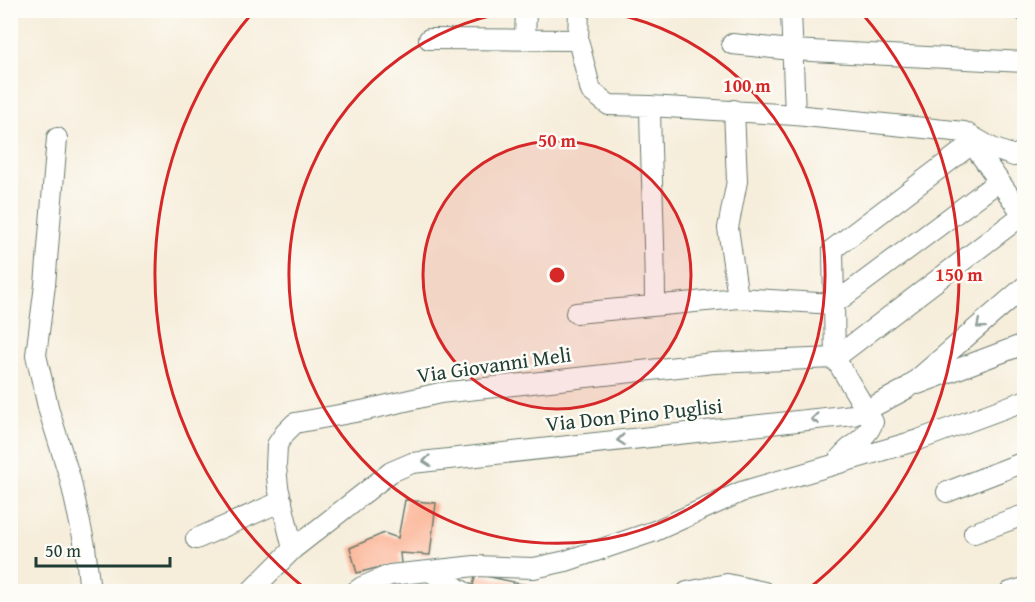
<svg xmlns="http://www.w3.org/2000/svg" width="1035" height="602" viewBox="0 0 1035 602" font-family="'Gentium Book Plus',serif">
<rect width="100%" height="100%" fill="#fdfcf7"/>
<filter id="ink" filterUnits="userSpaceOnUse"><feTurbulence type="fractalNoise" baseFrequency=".0167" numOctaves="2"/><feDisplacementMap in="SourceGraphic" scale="12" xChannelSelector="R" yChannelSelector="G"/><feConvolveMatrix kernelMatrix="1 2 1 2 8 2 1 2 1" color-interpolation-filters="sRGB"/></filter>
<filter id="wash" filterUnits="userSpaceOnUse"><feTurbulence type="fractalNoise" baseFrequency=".008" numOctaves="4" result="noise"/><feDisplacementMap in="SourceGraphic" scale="24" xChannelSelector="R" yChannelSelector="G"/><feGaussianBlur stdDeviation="1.35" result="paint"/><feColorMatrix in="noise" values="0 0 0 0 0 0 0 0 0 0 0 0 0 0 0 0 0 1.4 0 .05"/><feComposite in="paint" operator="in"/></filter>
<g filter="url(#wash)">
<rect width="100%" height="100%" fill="#f6edda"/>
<g id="blocks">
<path fill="#fbac8b" d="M405,500L436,503L430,555L400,553L401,564L384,566L357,573L350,548L384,533L398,538Z
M476,574L514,582L510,592H483L473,585Z
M516,583L527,585L528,592H512Z"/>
</g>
</g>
<g filter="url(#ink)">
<use href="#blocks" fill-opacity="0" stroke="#6a7b6e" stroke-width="1.5"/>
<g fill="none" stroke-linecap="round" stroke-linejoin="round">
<g stroke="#6a7b6e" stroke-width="22">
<path id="minor" d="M579,10L578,40L591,91L609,105L650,106L795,115L964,132L992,148L1014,156L1024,151
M791,10L795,115
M1023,10L1024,11
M429,39L578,40
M525,39L526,10
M732,44L792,50L1024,62
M650,106C651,172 655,239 655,305
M734,110L737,181L728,228L738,298
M57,138L45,285L36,355L49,411L70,478L85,546L90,592
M969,139L1024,216
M576,313L738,298L834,304L999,181
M918,384L1024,344
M838,461C848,445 866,441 873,422L835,358L833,249L973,143
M947,492L1024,462
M974,533L1024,515
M196,539L282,501
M293,549L278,487L276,466L277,445L285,433L295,423L366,410L440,393L714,363L835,358L1024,214
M429,571L475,566L534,568L566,561L655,531L741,492L918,440L1024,401
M250,592L293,549L391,472L412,463L853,415L865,411L906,389L1024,287
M355,592L362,587L390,575L429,571L464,592
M687,592L727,584L764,592
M1010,592L1024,588"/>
</g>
<use href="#minor" stroke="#fff" stroke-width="20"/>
</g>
<defs><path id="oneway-chevron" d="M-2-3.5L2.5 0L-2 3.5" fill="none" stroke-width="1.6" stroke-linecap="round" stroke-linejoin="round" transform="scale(1.5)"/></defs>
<g stroke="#8f9e9a">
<use href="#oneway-chevron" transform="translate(980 325) rotate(140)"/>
<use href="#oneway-chevron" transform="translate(815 419) rotate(174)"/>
<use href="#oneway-chevron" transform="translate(621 440) rotate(174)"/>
<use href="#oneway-chevron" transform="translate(427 461) rotate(174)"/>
</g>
</g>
<circle cx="557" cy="275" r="134" fill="#d62828" fill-opacity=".12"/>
<g fill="none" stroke="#d62828" stroke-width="3">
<circle cx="557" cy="275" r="134"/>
<path d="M601 11A268 268 0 1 1 513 11"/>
<path d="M307 590A402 402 0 0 1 254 11M860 11A402 402 0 0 1 807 590"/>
</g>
<g text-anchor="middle" stroke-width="5" stroke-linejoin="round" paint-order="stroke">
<g font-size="21" fill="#1f3d34" stroke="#fdfcf7">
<text transform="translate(494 365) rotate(-8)" y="7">Via Giovanni Meli</text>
<text transform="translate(634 415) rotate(-6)" y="7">Via Don Pino Puglisi</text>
</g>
</g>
<circle cx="557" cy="275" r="9" fill="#d62828" stroke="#fdfcf7" stroke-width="3"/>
<g font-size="18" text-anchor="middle" font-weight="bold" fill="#d62828" stroke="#fdfcf7" stroke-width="5" stroke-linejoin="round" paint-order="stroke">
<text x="747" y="92">100 m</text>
<text x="557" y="147">50 m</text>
<text x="959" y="281">150 m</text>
</g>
<rect width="1035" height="602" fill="none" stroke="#fdfcf7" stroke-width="36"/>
<path d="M36 557v9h134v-9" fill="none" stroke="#1f3d34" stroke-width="3"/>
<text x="45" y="557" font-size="18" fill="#1f3d34" stroke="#fdfcf7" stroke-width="4.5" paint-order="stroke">50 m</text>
</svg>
